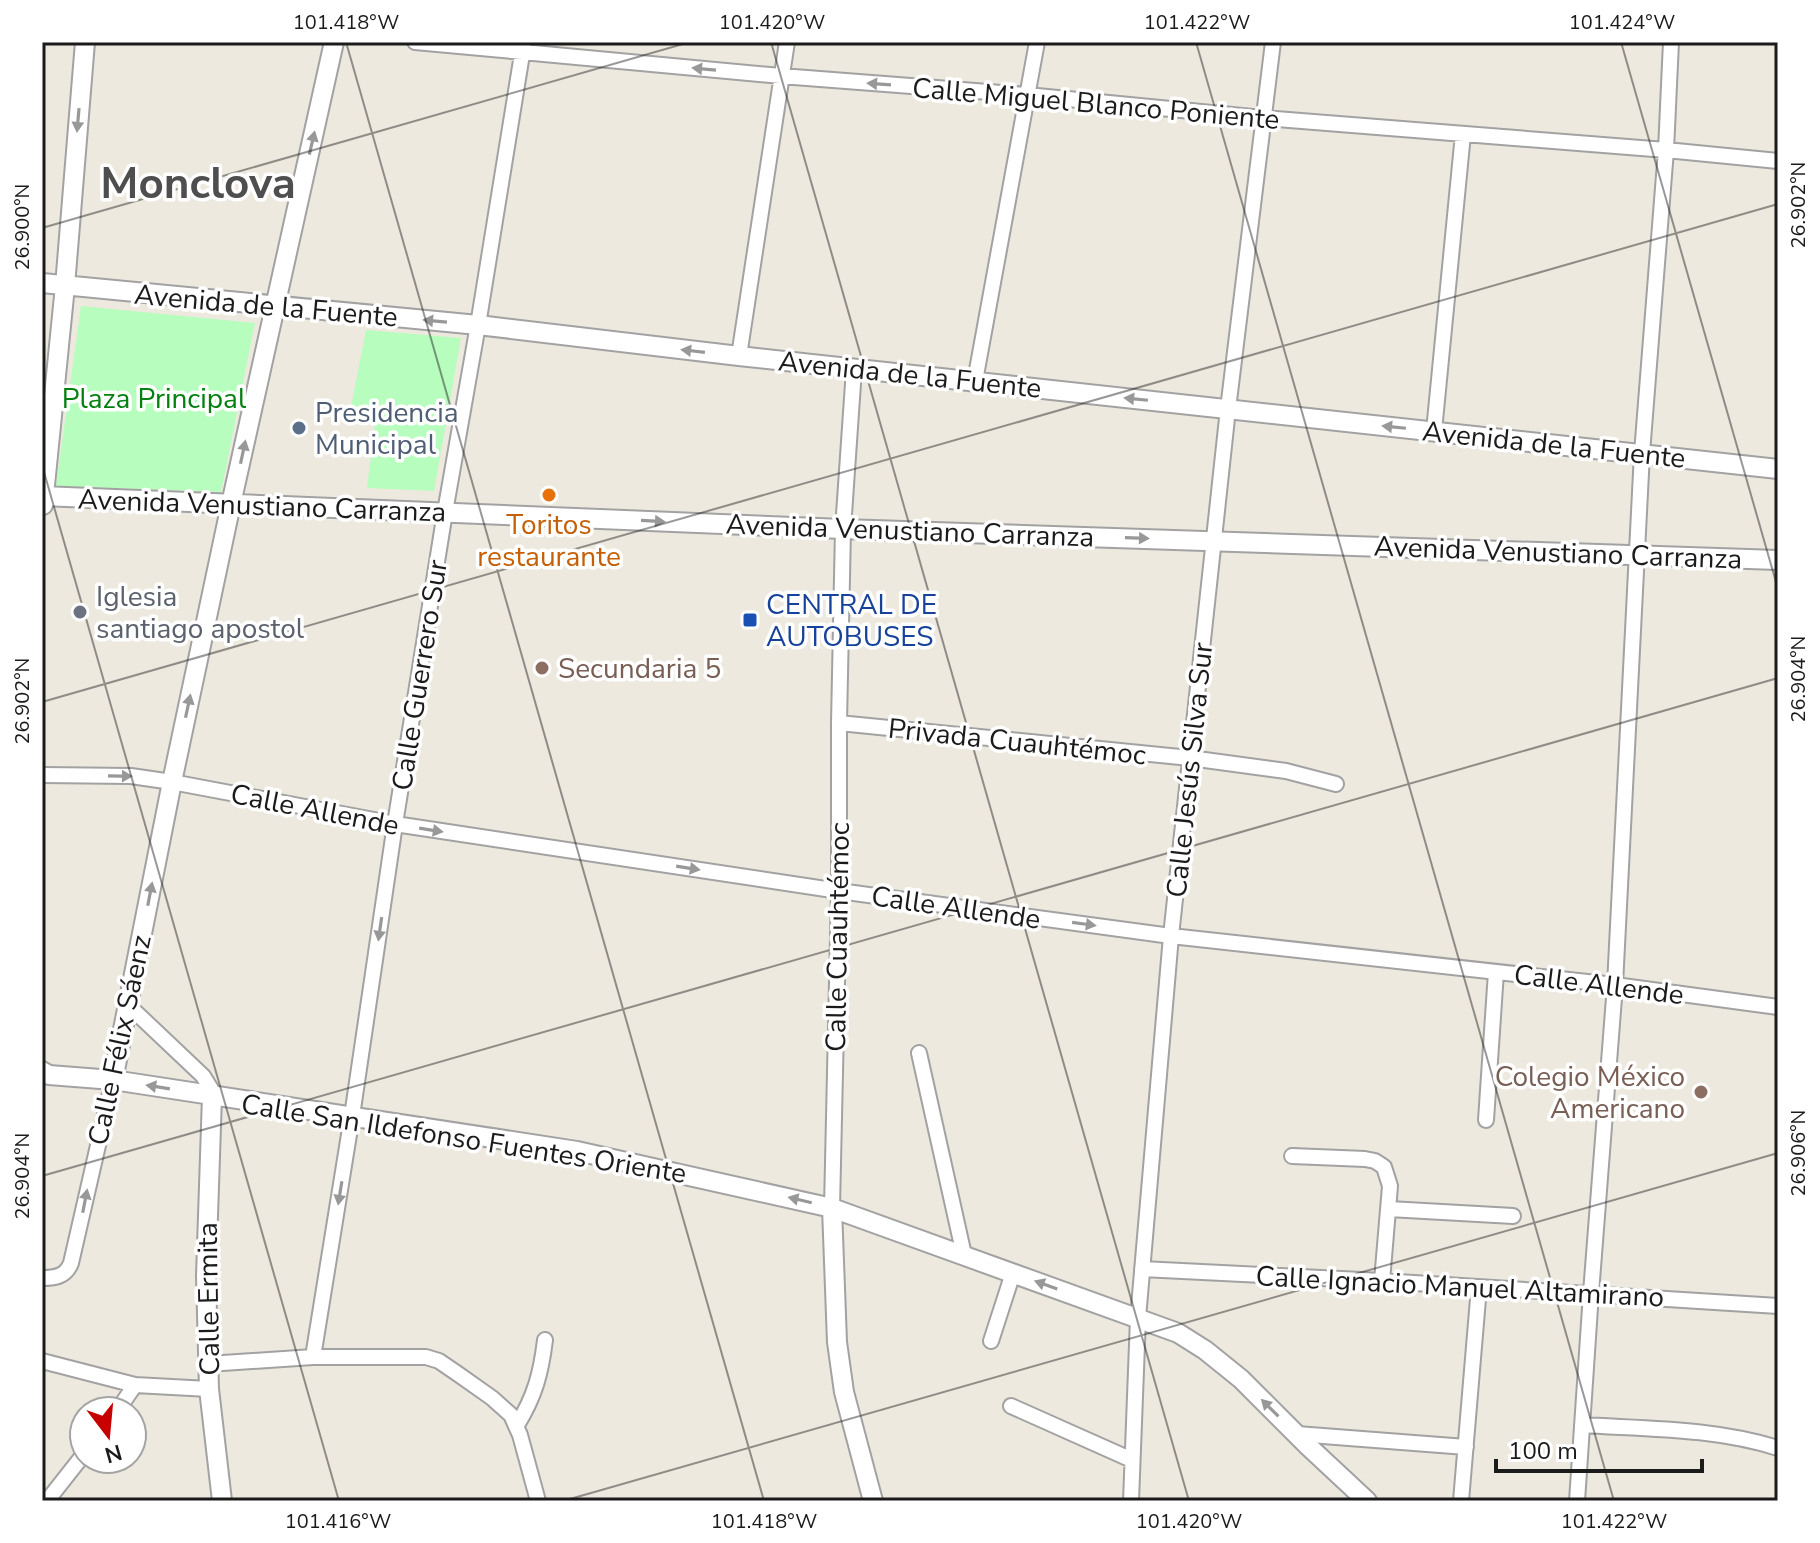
<svg xmlns="http://www.w3.org/2000/svg" width="1820" height="1543" viewBox="0 0 1820 1543" font-family="'Nunito Sans',sans-serif">
<rect width="100%" height="100%" fill="#eee9df"/>
<path fill="#b7fdbd" d="M81,306L255,323L221,492L56,486Z
M366,330L461,338L434,491L367,488L375,423L349,417Z"/>
<g fill="none" stroke-linecap="round" stroke-linejoin="round">
<g stroke="#a2a2a2" stroke-width="18">
<path id="minor" d="M415,42L781,76L1027,95L1263,118L1666,150L1778,161
M739,356L787,42
M975,381L1037,42
M1434,431L1463,134
M839,723L1190,758L1286,771L1336,784
M42,775L131,776L172,782L395,824L839,891L1171,936L1615,985L1778,1007
M128,1005L203,1076L211,1089L212,1096
M919,1053L964,1255
M1486,1120L1496,972
M1292,1156L1365,1159L1375,1161L1384,1167L1390,1186L1382,1281
M832,1208L839,891V723L843,529L854,369
M1389,1209L1513,1216
M1142,1269L1382,1281L1778,1306
M42,1278C56,1278 66,1276 71,1263L113,1080
M991,1341L1013,1273
M313,1357L352,1116L395,824L445,512L478,325L524,42
M42,1361L135,1385L209,1389
M208,1364L313,1357H426L439,1361L458,1374L492,1398L511,1415L520,1435L538,1501
M1011,1406L1132,1460
M117,1411L135,1385
M517,1425C535,1396 541,1373 545,1340
M1582,1425C1648,1429 1715,1428 1778,1448
M1297,1434L1466,1447
M47,1501L84,1454
M1131,1501L1138,1318L1171,936L1228,409L1273,42
M1461,1501L1479,1287
M1577,1501L1591,1293L1615,985L1642,453L1666,150L1671,42"/>
</g>
<g stroke="#a2a2a2" stroke-width="22">
<path id="tertiary" d="M42,283L478,325L739,356L1778,469
M42,496L843,529L1778,560
M43,505L65,286L85,42
M42,1071L49,1075L113,1080L577,1151L832,1208L1178,1333L1205,1350L1241,1379L1308,1446L1367,1501
M113,1080L172,782L231,504L334,42
M212,1096L206,1276L209,1389L222,1501
M832,1208L837,1342L844,1392L873,1501"/>
</g>
<use href="#minor" stroke="#fff" stroke-width="14"/>
<use href="#tertiary" stroke="#fff" stroke-width="18"/>
</g>
<defs><path id="oneway-solid" d="M-6-.8H1V-3.2L6.5 0L1 3.2V.8H-6Z" transform="scale(2)"/></defs>
<g fill="#989898">
<use href="#oneway-solid" transform="translate(704 69) rotate(-175)"/>
<use href="#oneway-solid" transform="translate(879 84) rotate(-176)"/>
<use href="#oneway-solid" transform="translate(78 120) rotate(95)"/>
<use href="#oneway-solid" transform="translate(312 143) rotate(-77)"/>
<use href="#oneway-solid" transform="translate(435 321) rotate(-175)"/>
<use href="#oneway-solid" transform="translate(693 351) rotate(-173)"/>
<use href="#oneway-solid" transform="translate(1136 399) rotate(-174)"/>
<use href="#oneway-solid" transform="translate(1394 427) rotate(-174)"/>
<use href="#oneway-solid" transform="translate(243 452) rotate(-78)"/>
<use href="#oneway-solid" transform="translate(653 521) rotate(3)"/>
<use href="#oneway-solid" transform="translate(1137 538) rotate(2)"/>
<use href="#oneway-solid" transform="translate(188 706) rotate(-78)"/>
<use href="#oneway-solid" transform="translate(120 776) rotate(1)"/>
<use href="#oneway-solid" transform="translate(431 830) rotate(9)"/>
<use href="#oneway-solid" transform="translate(688 868) rotate(9)"/>
<use href="#oneway-solid" transform="translate(150 894) rotate(-79)"/>
<use href="#oneway-solid" transform="translate(1084 924) rotate(8)"/>
<use href="#oneway-solid" transform="translate(380 929) rotate(98)"/>
<use href="#oneway-solid" transform="translate(158 1087) rotate(-171)"/>
<use href="#oneway-solid" transform="translate(340 1193) rotate(99)"/>
<use href="#oneway-solid" transform="translate(800 1200) rotate(-167)"/>
<use href="#oneway-solid" transform="translate(85 1201) rotate(-79)"/>
<use href="#oneway-solid" transform="translate(1046 1285) rotate(-160)"/>
<use href="#oneway-solid" transform="translate(1270 1408) rotate(-135)"/>
</g>
<path fill="none" stroke="#1b1b1b" stroke-width="2" stroke-opacity="0.45" d="M346,42L764,1501M771,42L1189,1501M1196,42L1614,1501M1621,42L1778,589M42,228L690,42M42,465L339,1501M42,702L1778,204M42,1176L1778,678M563,1501L1778,1153"/>
<circle fill="#5c6f8a" stroke="#fff" stroke-width="3" cx="299" cy="428" r="8"/>
<circle fill="#e8710a" stroke="#fff" stroke-width="3" cx="549" cy="495" r="8"/>
<circle fill="#6b7280" stroke="#fff" stroke-width="3" cx="80" cy="612" r="8"/>
<rect fill="#1a4fb4" stroke="#fff" stroke-width="3" x="742" y="612" width="16" height="16" rx="4"/>
<g fill="#8d6e63" stroke="#fff" stroke-width="3">
<circle cx="542" cy="668" r="8"/>
<circle cx="1701" cy="1092" r="8"/>
</g>
<g text-anchor="middle" stroke-width="7" stroke-linejoin="round" paint-order="stroke">
<g font-size="28" fill="#1b1b1b" stroke="#fff">
<text transform="translate(1096 103) rotate(5)" y="10">Calle Miguel Blanco Poniente</text>
<text transform="translate(266 305) rotate(5)" y="10">Avenida de la Fuente</text>
<text transform="translate(910 374) rotate(6)" y="10">Avenida de la Fuente</text>
<text transform="translate(1554 444) rotate(6)" y="10">Avenida de la Fuente</text>
<text transform="translate(262 505) rotate(2)" y="10">Avenida Venustiano Carranza</text>
<text transform="translate(910 530) rotate(2)" y="10">Avenida Venustiano Carranza</text>
<text transform="translate(1558 552) rotate(2)" y="10">Avenida Venustiano Carranza</text>
<text transform="translate(419 675) rotate(-81)" y="10">Calle Guerrero Sur</text>
<text transform="translate(1017 741) rotate(6)" y="10">Privada Cuauhtémoc</text>
<text transform="translate(1189 770) rotate(-84)" y="10">Calle Jesús Silva Sur</text>
<text transform="translate(315 809) rotate(11)" y="10">Calle Allende</text>
<text transform="translate(956 907) rotate(8)" y="10">Calle Allende</text>
<text transform="translate(837 937) rotate(-89)" y="10">Calle Cuauhtémoc</text>
<text transform="translate(1599 984) rotate(7)" y="10">Calle Allende</text>
<text transform="translate(119 1040) rotate(-78)" y="10">Calle Félix Sáenz</text>
<text transform="translate(464 1138) rotate(9)" y="10">Calle San Ildefonso Fuentes Oriente</text>
<text transform="translate(1460 1286) rotate(3)" y="10">Calle Ignacio Manuel Altamirano</text>
<text transform="translate(208 1299) rotate(-91)" y="10">Calle Ermita</text>
</g>
<g font-size="28" fill="#03800e" stroke="#fff">
<text x="154" y="408">Plaza Principal</text>
</g>
<g font-size="28" fill="#4e5e75" stroke="#fff" text-anchor="start">
<text x="315" y="422">Presidencia<tspan x="315" dy="32">Municipal</tspan></text>
</g>
<g font-size="28" fill="#c56008" stroke="#fff">
<text x="549" y="534">Toritos<tspan x="549" dy="32">restaurante</tspan></text>
</g>
<g font-size="28" fill="#5b616d" stroke="#fff" text-anchor="start">
<text x="96" y="606">Iglesia<tspan x="96" dy="32">santiago apostol</tspan></text>
</g>
<g font-size="28" fill="#164399" stroke="#fff" text-anchor="start">
<text x="766" y="614">CENTRAL DE<tspan x="766" dy="32">AUTOBUSES</tspan></text>
</g>
<g font-size="28" fill="#785e54" stroke="#fff" text-anchor="start">
<text x="558" y="678">Secundaria 5</text>
<text x="1685" y="1086" text-anchor="end">Colegio México<tspan x="1685" dy="32">Americano</tspan></text>
</g>
<g font-size="44" font-weight="bold" fill="#4e4e4e" stroke="#fff">
<text x="198" y="198">Monclova</text>
</g>
</g>
<rect width="1820" height="1543" fill="none" stroke="#ffffff" stroke-width="88"/>
<g transform="translate(108 1435) rotate(164)"><circle r="38" fill="#ffffff" stroke="#a4a4a4" stroke-width="2"/>
<path d="M0-6L14 30L0 20L-14 30Z" fill="#c60100"/>
<text y="-12" font-size="22" font-weight="bold" text-anchor="middle" fill="#1b1b1b">N</text>
</g>
<path d="M1496 1459v12h206v-12" fill="none" stroke="#1b1b1b" stroke-width="4"/>
<text x="1508" y="1459" font-size="24" fill="#1b1b1b" stroke="#ffffff" stroke-width="6" paint-order="stroke">100 m</text>
<rect x="44" y="44" width="1732" height="1455" fill="none" stroke="#1b1b1b" stroke-width="3"/>
<g font-size="20" text-anchor="middle" fill="#1b1b1b">
<text x="346" y="29">101.418°W</text>
<text x="772" y="29">101.420°W</text>
<text x="1197" y="29">101.422°W</text>
<text x="1622" y="29">101.424°W</text>
<text transform="translate(1798 205) rotate(-90)" y="7">26.902°N</text>
<text transform="translate(22 227) rotate(-90)" y="7">26.900°N</text>
<text transform="translate(1798 679) rotate(-90)" y="7">26.904°N</text>
<text transform="translate(22 701) rotate(-90)" y="7">26.902°N</text>
<text transform="translate(1798 1153) rotate(-90)" y="7">26.906°N</text>
<text transform="translate(22 1176) rotate(-90)" y="7">26.904°N</text>
<text x="338" y="1528">101.416°W</text>
<text x="764" y="1528">101.418°W</text>
<text x="1189" y="1528">101.420°W</text>
<text x="1614" y="1528">101.422°W</text>
</g>
</svg>
